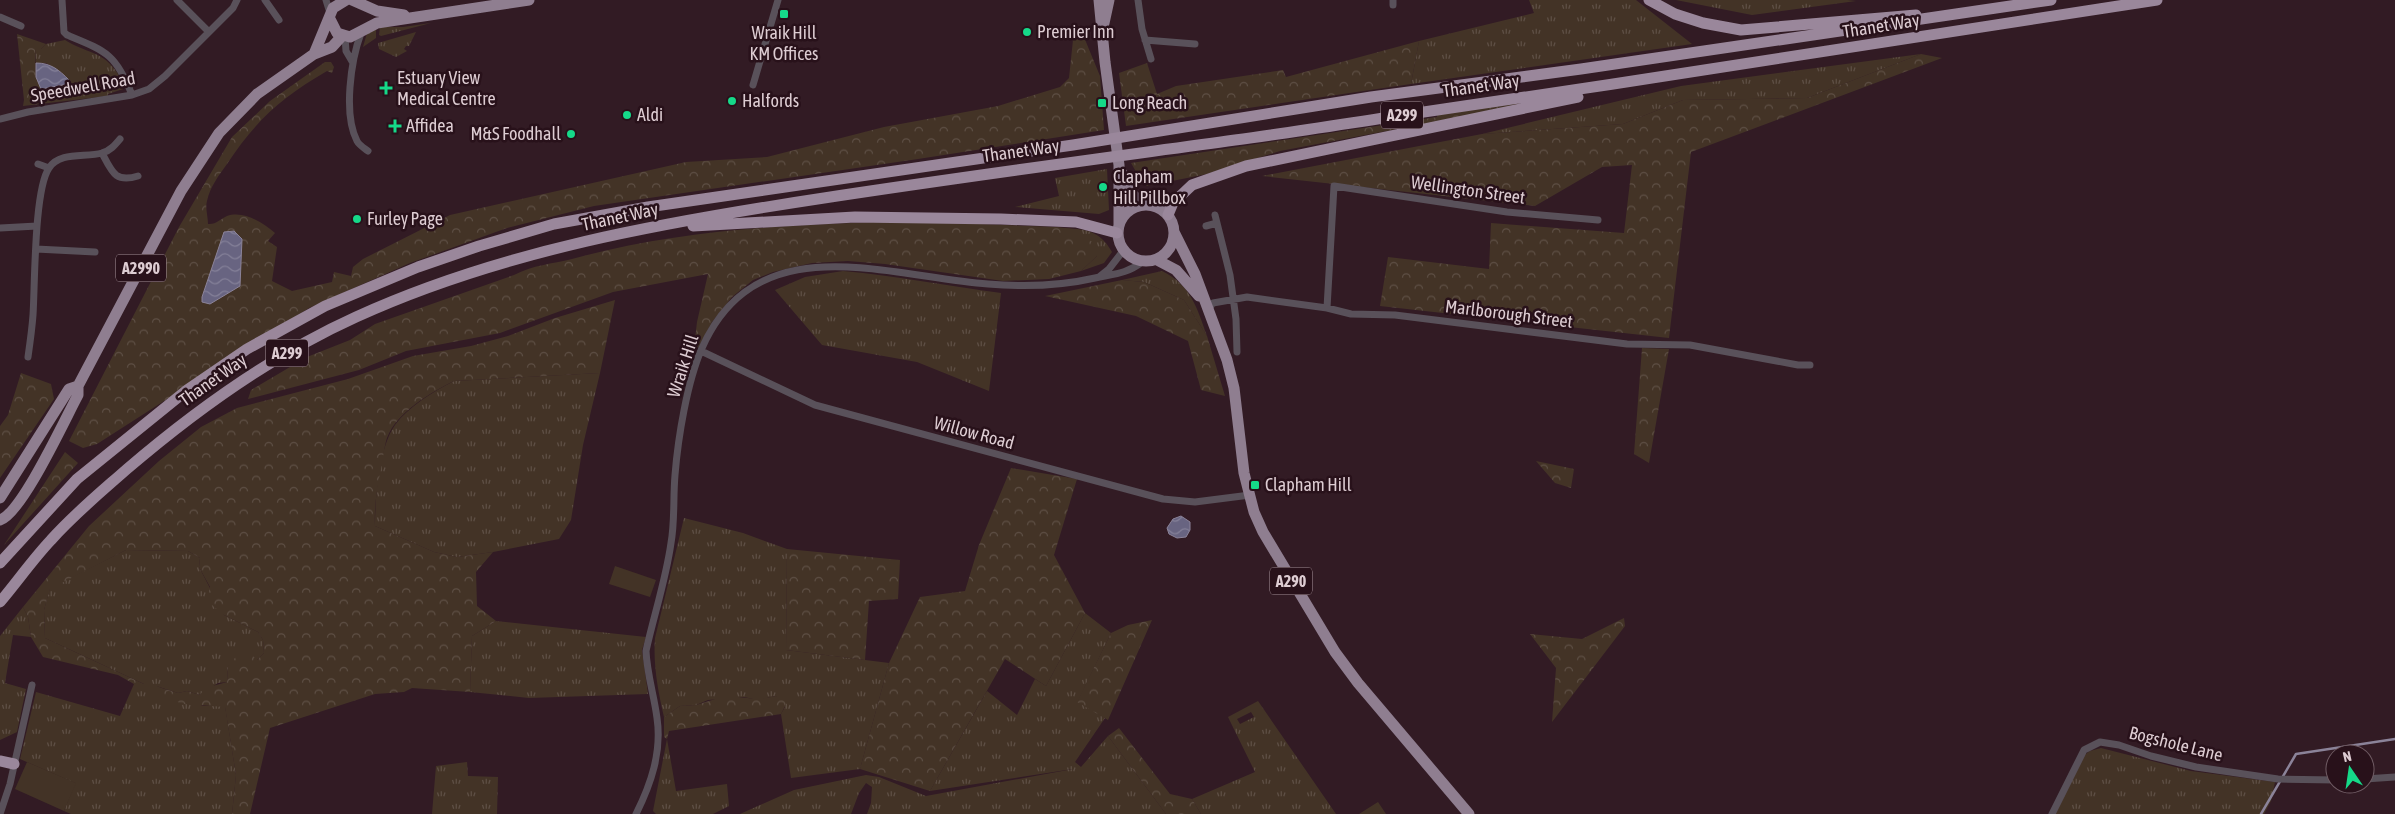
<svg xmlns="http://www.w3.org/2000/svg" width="2395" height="814" viewBox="0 0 2395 814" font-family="'Asap Condensed',sans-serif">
<defs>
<pattern id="grass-tufts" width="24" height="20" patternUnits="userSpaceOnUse" patternTransform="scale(1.25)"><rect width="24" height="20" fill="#433326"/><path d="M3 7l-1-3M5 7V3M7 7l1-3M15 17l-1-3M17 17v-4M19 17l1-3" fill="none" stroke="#5e4f45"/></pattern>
<pattern id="forest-crowns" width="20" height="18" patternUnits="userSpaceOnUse" patternTransform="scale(1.25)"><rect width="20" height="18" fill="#433326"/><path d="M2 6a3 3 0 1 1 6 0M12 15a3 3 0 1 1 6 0" fill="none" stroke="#5e4f45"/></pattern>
<pattern id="water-waves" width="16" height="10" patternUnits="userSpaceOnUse" patternTransform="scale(1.25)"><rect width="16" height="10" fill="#686481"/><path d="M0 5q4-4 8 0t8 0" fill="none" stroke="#848098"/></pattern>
</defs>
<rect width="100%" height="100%" fill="#321b24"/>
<path fill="url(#grass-tufts)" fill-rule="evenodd" d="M1529,0H1636L1692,44L1411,84L1419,41L1534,13Z
M1676,0H1847L1856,1L1752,15Z
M431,23L381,36L379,35L380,27H403Z
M376,27V38L363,47L367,33Z
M416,32L409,46H406L404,49L407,51L396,57L379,49L378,43Z
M65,40C85,53 104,51 118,74C121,79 123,83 123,89L108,94V96L23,106L24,100H44L65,91L54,88L61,87L62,73L46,63H36L35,49H41L46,44Z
M1921,54L1807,98L1683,100L1623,124L1482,134L1681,86Z
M1107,169L1109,210L1099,214L1015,207L1059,196L1055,178Z
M1056,227C1082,230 1098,227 1112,252L1104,263L1081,271L1097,256Z
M843,271C896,276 948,286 1001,293L989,391L917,362L822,345L775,290L805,277Z
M1162,271C1191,285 1197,308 1207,336L1184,300L1144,282L1122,280Z
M600,373L583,445L571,520L559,539L493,552L457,557L434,552L375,526C375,499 379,447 395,425C409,406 433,392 454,381Z
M684,518L743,533L787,549L786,650L889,663L860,769L791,778L781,714L785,707L776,696L758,700L744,697L708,700L696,705L680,706L664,717C658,691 653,665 655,638Z
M126,550L188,551L200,558L199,567L224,615L258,632L263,640L264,653L257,660L228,666L227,682L218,683L200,695L187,691L178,693L156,686L203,706H225L236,775L232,814H71L64,811L75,783L20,759L36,692L120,716L134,684H144L45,638L44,610L50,588Z
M23,607L28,617L31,637L13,635L5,683L26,689L17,732L0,740V636Z
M1085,613L1111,633L1078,701L1105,718L1075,762L1081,767L1108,736L1166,814H867L871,803L872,787L866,783L859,793L851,814H740L794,790L866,775L879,777L926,796L1073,769L930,791L987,691L1017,715L1035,679L1046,686Z
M496,621L646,637L642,650L648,694L529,698L470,692L472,636Z
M1258,701L1336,814H1201L1192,799L1255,772L1228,717ZM1251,712L1254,717L1240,724L1237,719Z
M667,739L676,791L727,784L729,806L713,814H656L653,811Z
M2101,748L2191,771L2275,782L2271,801L2264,814H2054L2083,756L2090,751Z
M467,762L468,776L498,777L497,814H432L436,766Z
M1378,802L1386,814H1359Z"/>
<path fill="url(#forest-crowns)" d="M1079,25L1100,76L1104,130L918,159L594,206L507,228L410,263L309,308L97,444L83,448L69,441L179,227L232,137L270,101L325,62H331L334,67L332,73L327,71C282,97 256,120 227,164C219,175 210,187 207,201C205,207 208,217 208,224C216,225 220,219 227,216C244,210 263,223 275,233L268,241L277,247L272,281L292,291L332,282L334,272L351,276L353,267L363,259L450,215L686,162L767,157L884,127L998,106L1060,87L1069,78L1073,40Z
M17,34L46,44L41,49H35L36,77L41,89L54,88L65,91L67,96L44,100H24Z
M1419,41L1411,84L1126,126L1119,73L1147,63L1157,94L1176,86L1283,70L1286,77Z
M1921,54L1942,58L1691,152L1669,338L1380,306L1388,257L1489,269L1491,223L1624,233L1632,165L1602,167L1535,206L1262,176L1482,134L1623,124L1683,100L1807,98Z
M1519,101L1520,106L1280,151L1207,174L1147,186L1142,182L1131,163L1437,117V114Z
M905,221L1056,227L1080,234L1094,243L1097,256L1081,271L1049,279L1003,281L885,264L848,261L812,263L773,272L753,280L732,297L712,322L698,348H694L697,322L708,274L613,292L500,333L406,351L359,370L248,399L251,390L307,357L350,340L375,324L514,275C533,265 552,264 572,259C684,228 790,225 905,221Z
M1122,280L1144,282L1184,300L1207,336L1225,396L1201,390L1188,341L1136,316L1045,296Z
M615,300L600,373L454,381C430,393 397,412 387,438C384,447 383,459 381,469C377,488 374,506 375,526L434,552L457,557L493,552L476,572L477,606L496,621L472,636L470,692L412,688L404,692L375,694L270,728L250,814H232L236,775L225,707L184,704L158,696L155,686L178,693L187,691L200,695L205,688L227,682L228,666L241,651H248L257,660L264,653L263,640L258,632L224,615L207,601L210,587L199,567L200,558L188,551L126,550L50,589L44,610L45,638L146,685L134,684L118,675L43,657L31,637L28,617L23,607L89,526L159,461L201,427L237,408L348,379L413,356L471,346L508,336L555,318Z
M1642,348L1669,349L1649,463L1634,454Z
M21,373L51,384L54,399L0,478V426L8,415Z
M65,452L78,463L4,545Z
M1536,461L1574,469L1571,488L1555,483Z
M1011,468L1077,479L1054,555L1085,613L1046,686L1005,659L930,791L860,769L889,663L920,597L965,591L979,545Z
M787,549L900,560L898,599L869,601L865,660L786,650Z
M1624,618L1625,626L1552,722L1556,668L1530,634L1582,639Z
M1152,620L1108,720L1077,702L1111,633L1128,625Z
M725,696C745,697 756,701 776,696L787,702L781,714L669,731L667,739L664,737V717L680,706L696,705Z
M1119,728L1170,794L1192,799L1201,814H1166L1108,736Z"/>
<path fill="#433326" d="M615,566L656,580L650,597L609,584Z
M27,762L76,783L64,811L15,789Z"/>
<path fill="url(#water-waves)" stroke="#8b8399" d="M36,63C51,63 59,70 69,80L68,84L41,89L36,77Z
M234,231L242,239L240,286L210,304L202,302V297L224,232Z
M1181,516L1190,522V530L1186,537L1177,538L1169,534L1167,528L1173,519Z"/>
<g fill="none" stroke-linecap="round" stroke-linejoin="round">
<path stroke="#8b8399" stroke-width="2.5" d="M2261,814L2296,754L2395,739"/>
<path stroke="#59515a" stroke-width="7" d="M62,0L64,32L67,35C106,51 116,54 132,95
M177,0L208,31
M265,0L279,20
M326,0L330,13
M1138,0L1142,29L1151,59
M1393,5V0
M0,17L21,26
M361,33C351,60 343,114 357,141C359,145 364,148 368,151
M345,37L346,51L353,63
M1145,40L1195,44
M753,85L778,0
M0,119L28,112L132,95L149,89L165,76L233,8L237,0
M102,153C112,172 115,183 138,176
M38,164L49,168
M1215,215L1230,275L1236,319L1237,352
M1206,226L1217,223
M0,228L37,226
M36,249L95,252
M1099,277L1109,269L1123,251
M1327,308L1334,186L1507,212L1598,220
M1208,310L1213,303L1247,297L1327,308L1351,314L1395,315L1627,344L1690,345L1798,365H1810
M701,351L815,405L1163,499L1195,502L1250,495
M28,357C30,343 32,329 33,315C35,285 34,190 49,168C60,151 86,158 102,153C110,151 115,145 120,139
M2365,779L2395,777
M0,814L10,784L32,685
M636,814C651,784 662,752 657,718C654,695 647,674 646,651C654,615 666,579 671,543C675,521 673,498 675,475C678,438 687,382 702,348C757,224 888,277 988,284C1024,287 1060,286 1095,278C1113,274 1127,274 1142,262
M2052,814L2084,750L2100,742L2119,745L2151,756L2196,767L2278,779L2335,780"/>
<path stroke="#8f7e90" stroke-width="11" d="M352,0L377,11L404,15
M1099,0L1105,62L1119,165V225
M330,19L337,33L350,37L377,23L529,0
M1104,23L1109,0
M314,54L333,8L346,0
M1122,173L1130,192L1144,205
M1118 233a28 28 0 1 1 56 0a28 28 0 1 1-56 0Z
M1174,232L1195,274L1227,360L1234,388L1244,473L1254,512L1263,532L1335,652L1358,683L1469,814
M1157,260L1176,270L1199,296
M0,498L69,389L78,386
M0,520C22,513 65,419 78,395V386L181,191L219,133L257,94L314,54L332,47L342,36"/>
<path stroke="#9a879b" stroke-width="11" d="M1649,0L1675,14L1703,23L1741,30L1916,15
M1168,215L1173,203L1192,185L1246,166L1578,97
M693,226L855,217L1001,219L1076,222L1117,233
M0,563L77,479L187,390L247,349L325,306L418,267L479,246L554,224L648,207L1073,145L1371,97L1581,69L2051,0
M0,602C17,582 33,559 51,540C74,514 101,492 127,469C197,409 272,355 356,317C503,250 665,222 824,198C961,177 1097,159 1235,140C1295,132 1356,122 1417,113C1664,77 1911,39 2157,0
M0,761L14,764"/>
</g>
<g fill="#15d989" stroke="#28111a" stroke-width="2">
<rect x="779" y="9" width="10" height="10" rx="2.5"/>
<circle cx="1027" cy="32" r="5"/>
<path d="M383.5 80.5h5v5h5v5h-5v5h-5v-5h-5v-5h5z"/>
<circle cx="732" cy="101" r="5"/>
<rect x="1097" y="98" width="10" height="10" rx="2.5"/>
<circle cx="627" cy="115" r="5"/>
<path d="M392.5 118.5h5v5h5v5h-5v5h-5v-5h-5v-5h5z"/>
<circle cx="571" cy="134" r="5"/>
<circle cx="1103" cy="187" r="5"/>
<circle cx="357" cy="219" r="5"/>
<rect x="1250" y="480" width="10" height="10" rx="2.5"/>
</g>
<g text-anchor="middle" stroke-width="5" stroke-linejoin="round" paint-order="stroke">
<g fill="#28111a" stroke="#a7949b" stroke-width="1">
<rect x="1381" y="101.5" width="42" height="27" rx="4"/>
<rect x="116" y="254.5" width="50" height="27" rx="4"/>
<rect x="266" y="339.5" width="42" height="27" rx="4"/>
<rect x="1270" y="567.5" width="42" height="27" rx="4"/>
</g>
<g font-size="16" font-weight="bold" fill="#ddccd2">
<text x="1402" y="121">A299</text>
<text x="141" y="274">A2990</text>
<text x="287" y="359">A299</text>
<text x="1291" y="587">A290</text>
</g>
<g font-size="18" fill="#ddccd2" stroke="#28111a">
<text transform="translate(1881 26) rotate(-9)" y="6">Thanet Way</text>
<text transform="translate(1481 86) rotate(-8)" y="6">Thanet Way</text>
<text transform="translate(83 87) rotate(-10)" y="6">Speedwell Road</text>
<text transform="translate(1021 151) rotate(-8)" y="6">Thanet Way</text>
<text transform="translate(1468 190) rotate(8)" y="6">Wellington Street</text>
<text transform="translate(620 217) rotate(-12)" y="6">Thanet Way</text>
<text transform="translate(1509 314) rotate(7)" y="6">Marlborough Street</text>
<text transform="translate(683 366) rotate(-72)" y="6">Wraik Hill</text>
<text transform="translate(213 380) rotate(-35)" y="6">Thanet Way</text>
<text transform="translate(974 433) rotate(15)" y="6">Willow Road</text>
<text transform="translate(2176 744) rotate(14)" y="6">Bogshole Lane</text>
</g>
<g font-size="18" fill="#ddccd2" stroke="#28111a" text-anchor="start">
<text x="1037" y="38">Premier Inn</text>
<text x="784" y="39" text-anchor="middle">Wraik Hill<tspan x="784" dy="21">KM Offices</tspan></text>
<text x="397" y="84">Estuary View<tspan x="397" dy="21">Medical Centre</tspan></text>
<text x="742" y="107">Halfords</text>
<text x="1112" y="109">Long Reach</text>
<text x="637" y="121">Aldi</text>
<text x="406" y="132">Affidea</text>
<text x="561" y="140" text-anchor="end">M&amp;S Foodhall</text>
<text x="1113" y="183">Clapham<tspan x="1113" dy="21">Hill Pillbox</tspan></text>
<text x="367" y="225">Furley Page</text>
<text x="1265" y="491">Clapham Hill</text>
</g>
</g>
<g transform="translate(2350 769) rotate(347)"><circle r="24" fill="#28111a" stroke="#705c64"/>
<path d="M0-4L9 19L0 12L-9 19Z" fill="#15d989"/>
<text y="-8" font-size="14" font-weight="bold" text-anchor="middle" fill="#ddccd2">N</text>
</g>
</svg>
